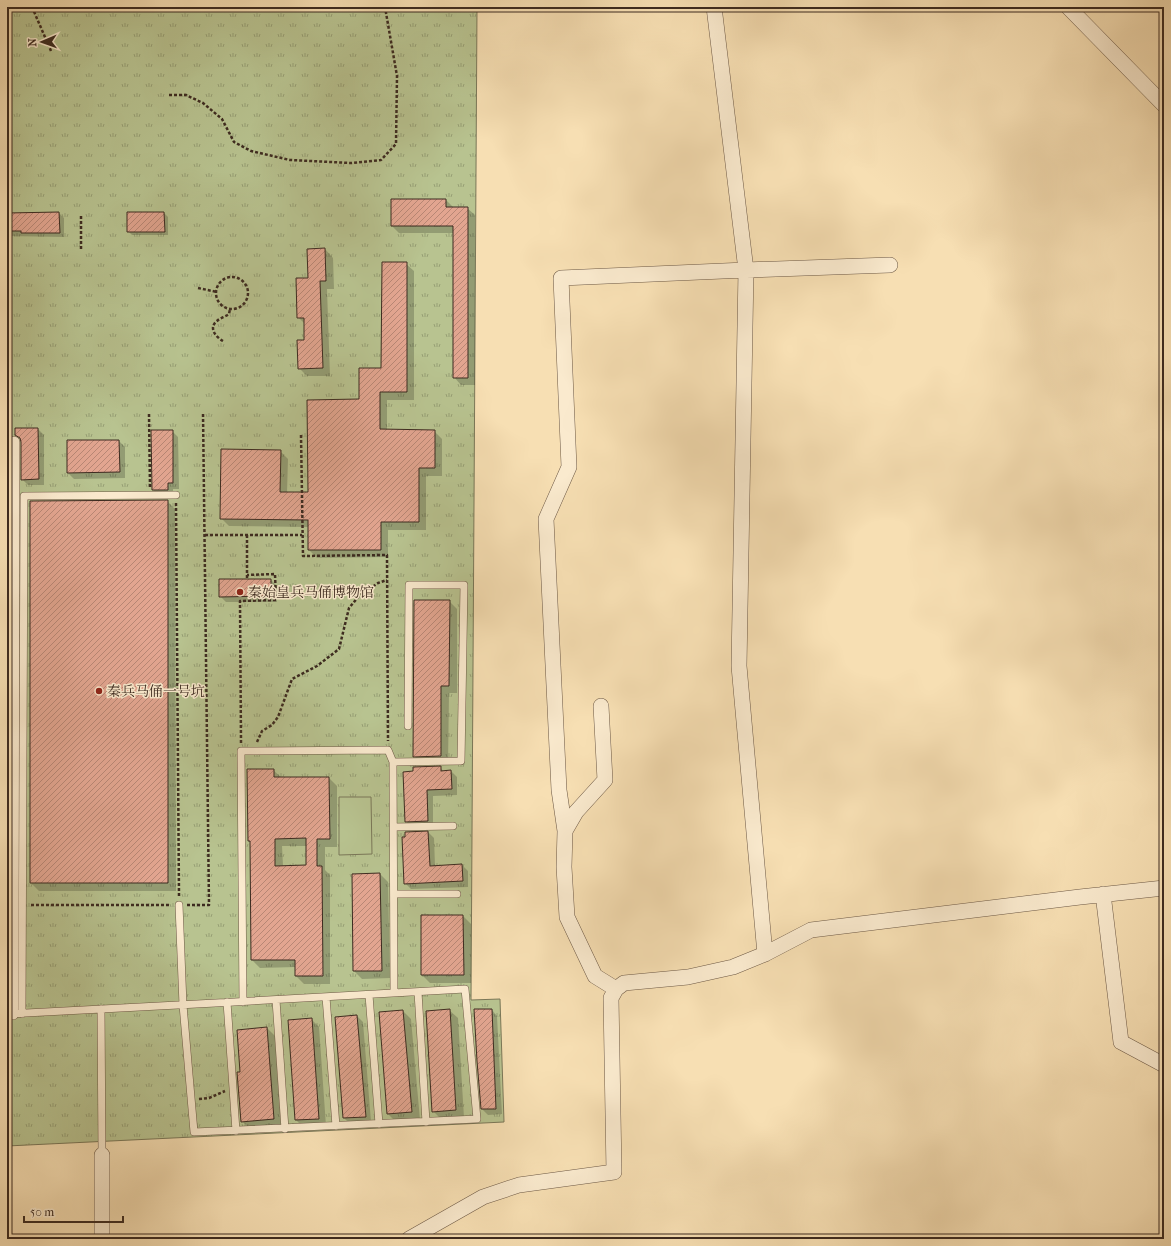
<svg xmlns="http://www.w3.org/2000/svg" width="1171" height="1246" viewBox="0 0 1171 1246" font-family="'IM FELL French Canon','Noto Serif SC',serif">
<defs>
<pattern id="park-tufts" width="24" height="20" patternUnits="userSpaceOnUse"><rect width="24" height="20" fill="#b8c390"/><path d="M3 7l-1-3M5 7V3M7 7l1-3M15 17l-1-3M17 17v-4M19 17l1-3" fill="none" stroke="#979f75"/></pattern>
<pattern id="building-hatch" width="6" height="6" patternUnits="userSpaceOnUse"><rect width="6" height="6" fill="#e2a590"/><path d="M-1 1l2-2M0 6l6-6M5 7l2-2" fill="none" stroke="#b88775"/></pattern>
</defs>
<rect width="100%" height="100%" fill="#f7dfb3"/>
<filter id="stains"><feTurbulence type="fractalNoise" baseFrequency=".005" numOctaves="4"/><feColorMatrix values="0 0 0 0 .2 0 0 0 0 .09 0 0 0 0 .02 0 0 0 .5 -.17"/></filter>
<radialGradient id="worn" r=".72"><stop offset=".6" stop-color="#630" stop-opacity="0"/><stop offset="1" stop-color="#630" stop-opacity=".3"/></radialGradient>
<path fill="url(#park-tufts)" stroke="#7a7758" d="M7,7H477L471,1000L500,999L504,1122L7,1146Z"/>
<path fill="#b8c390" stroke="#7a7758" d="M339,797H371L372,854L339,855Z"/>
<path fill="#0003" fill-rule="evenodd" d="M446,200L454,208H467L475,215V385H461L454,377V233H399L392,226Z
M59,213L64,218V237L7,236V214Z
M128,213H164L168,217V235H132L128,231Z
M325,249L333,258L334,289H327L330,376H307L299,368L305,341V324L298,317L309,279Z
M406,264L414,271V400H387V430L434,431L442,439V476H426V530H388V557L317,558L309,550V527L229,526L221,518L280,451L288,459L287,493H309L360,400L382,369Z
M38,429L44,435V485H28L22,479L21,440L16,435Z
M172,431L178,437L179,489H173V496H159L153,490Z
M68,441H119L125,447V478L74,479L68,473Z
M167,501L175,509L176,891H39L31,883Z
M271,580L277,586V602H226L220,596Z
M449,601L457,609V693H449L448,764H423L414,756Z
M440,767L444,772L451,771L457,777V795L433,796V827H411L406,821Z
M273,770L282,778H329L337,786V847H325V870L330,875V984H304L296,976V967L260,968L252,960L251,843L249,841ZM282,846H307V866H283Z
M7,823L11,827V899H7Z
M428,832L434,838L435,866L462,865L468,871V887L411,889L405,883Z
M380,874L388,882L390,978L362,979L354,971Z
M422,916H463L471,924V983H430L422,975Z
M449,1010L458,1018L464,1118L441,1119L433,1111Z
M492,1010L497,1016L502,1114L488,1115L482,1109Z
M403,1011L411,1019L420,1120L396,1122L388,1114L380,1013Z
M357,1016L363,1022L371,1122L350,1124L344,1118L336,1018Z
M311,1019L319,1027L326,1126L304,1128L296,1120L289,1021Z
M267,1028L275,1036L281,1127L250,1129L242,1121L241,1073Z"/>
<path fill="url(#building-hatch)" stroke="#3d2b20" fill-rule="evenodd" d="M391,199H446V207H468V378H453V226H391Z
M59,212L60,233H21V231H7V213Z
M127,212H164L165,232H127Z
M325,248L326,281H320L323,368L298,369L297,340H304V318H297L296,278H308L307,249Z
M382,262H407V392H380V429L435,430V468H419V522H381V550H308V520L220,519L221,449L281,450L280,492H308L307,400L359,399V368H381Z
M15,428H38L39,479L21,480V442L20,438L15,435Z
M151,430H173V483H168V490H152Z
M67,440H119L120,472L67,473Z
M168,500V883H30V501Z
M219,579H271V596L219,597Z
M414,600H450L449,686H441V756L413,757Z
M441,766V771L451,770L452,789L427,790L428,821L405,822L403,772L413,771V767Z
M247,769H274V777H329L330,839H317V866H322L323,976H295V960H251L250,841H248ZM306,838V865L275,866V839Z
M428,831L430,866L462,864L463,881L404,884L402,837H405V832Z
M380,873L382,971H353L352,874Z
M421,915H463L464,975H421Z
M450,1009L456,1110L432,1112L426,1011Z
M474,1009H492L496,1109H481L477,1061Z
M403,1010L412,1112L387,1114L379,1012Z
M357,1015L366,1117L343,1118L335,1017Z
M312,1018L319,1119L295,1120L288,1020Z
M267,1027L274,1119L241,1122L237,1072H240L237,1030Z"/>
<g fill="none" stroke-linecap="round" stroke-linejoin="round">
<g stroke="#6c5845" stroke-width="8">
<path id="service" d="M393,762L461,761L464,585H409L408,726
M394,827L453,826
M394,894H457
M418,992L426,1122
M369,995L379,1124
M326,997L336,1126
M276,1000L285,1129
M227,1002L236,1131
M243,1002L241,751L388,750L393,762L394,993
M101,1009L102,1155
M7,1014C160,1006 312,998 465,989L477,1119L194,1132L183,1005L179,905
M22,1014L24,496L176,495"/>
</g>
<g stroke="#6c5845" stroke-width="12">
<path id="pedestrian" d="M13,1014L14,442"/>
</g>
<g stroke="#6c5845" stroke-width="16">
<path id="minor" d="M714,7L746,270L739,666L765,954
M1068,7L1164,105
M601,706L605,780L576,812L565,831L564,867L567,917L595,976L616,989
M565,831L559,790L546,519L569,467L561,278L746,270L890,265
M1103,894L1121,1042L1164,1065
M102,1155V1239
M409,1239L483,1197L519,1185L614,1172L611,998L616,989L624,983L688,977L733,967L765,954L811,930L1080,897L1164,888"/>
</g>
<path stroke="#3d2b20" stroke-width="2.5" stroke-dasharray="3 2" stroke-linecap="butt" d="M32,7L51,51
M169,95H186L203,103L222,119L234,142L251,151L290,160L351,163L381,160L396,144L397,76L385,7
M81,216V250
M216 293a16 16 0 1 1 32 0a16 16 0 1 1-32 0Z
M198,288L217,292
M223,341C216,337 208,328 217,321C220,318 225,317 229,314L230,309
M149,414L150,487
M301,435L303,556L387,555L388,741
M176,503L179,896
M205,535H302
M247,535V579
M257,742L262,731L272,725L278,717L292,679L317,666L339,649L349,608L359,596L378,583L387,580
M241,743L240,601L276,600L275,574L247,575
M31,905H170
M187,905H209L203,413
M199,1099L209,1098L225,1091"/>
<use href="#service" stroke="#faeace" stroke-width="7"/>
<use href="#pedestrian" stroke="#faeace" stroke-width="11"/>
<use href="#minor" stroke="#faeace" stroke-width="15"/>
</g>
<g fill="#8f2418" stroke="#faeace" stroke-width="1.5">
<circle cx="240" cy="592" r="4"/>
<circle cx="99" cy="691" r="4"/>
</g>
<g text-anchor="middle" stroke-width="3" stroke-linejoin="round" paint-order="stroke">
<g font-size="14" fill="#3d2b20" stroke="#faeace" text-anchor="start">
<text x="248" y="597">秦始皇兵马俑博物馆</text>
<text x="107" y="696">秦兵马俑一号坑</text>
</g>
</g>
<rect width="1171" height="1246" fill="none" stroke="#f7dfb3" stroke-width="24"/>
<rect x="8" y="8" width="1155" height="1230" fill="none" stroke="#3d2b20" stroke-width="2"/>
<rect x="12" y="12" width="1147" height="1222" fill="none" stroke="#3d2b20"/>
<g transform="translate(42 42) rotate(268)" stroke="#faeace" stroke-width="3" paint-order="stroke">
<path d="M0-3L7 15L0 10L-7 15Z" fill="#3d2b20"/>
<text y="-6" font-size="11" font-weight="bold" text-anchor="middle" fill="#3d2b20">N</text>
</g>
<path d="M24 1216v6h99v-6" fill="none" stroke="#3d2b20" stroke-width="2"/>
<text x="30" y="1216" font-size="12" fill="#3d2b20" stroke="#faeace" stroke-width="3" paint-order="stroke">50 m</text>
<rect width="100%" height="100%" filter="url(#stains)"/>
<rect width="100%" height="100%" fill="url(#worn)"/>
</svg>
